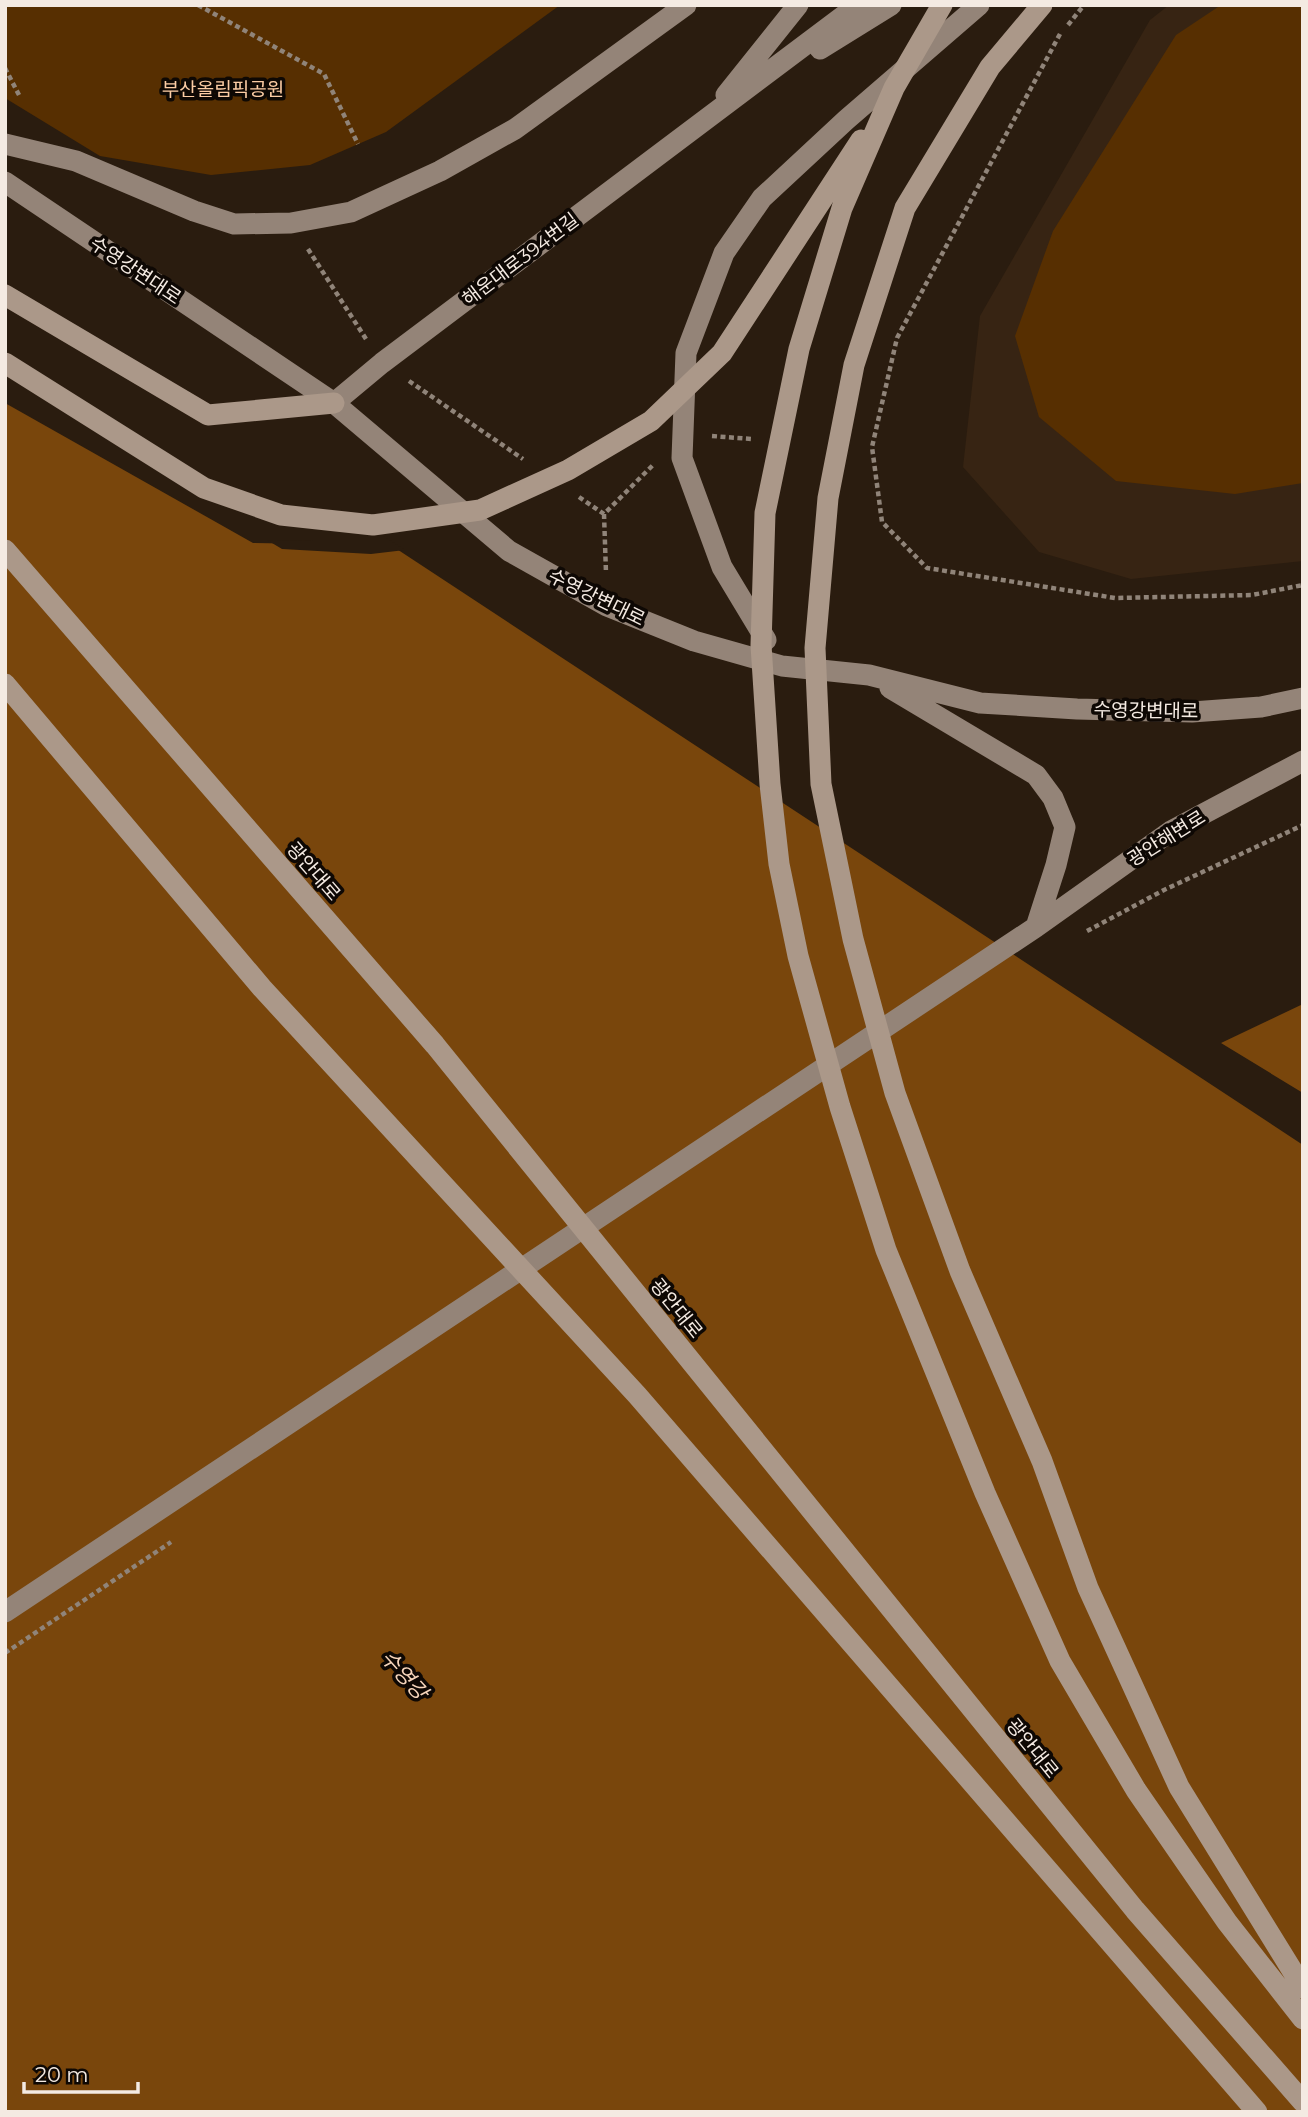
<svg xmlns="http://www.w3.org/2000/svg" width="1308" height="2117" viewBox="0 0 1308 2117" font-family="Montserrat,'Noto Sans KR',sans-serif">
<rect width="100%" height="100%" fill="#2a1c0f"/>
<path fill="#372413" d="M1169,5H1303V561L1131,579L1039,552L963,467L980,316L1150,20Z"/>
<path fill="#572f01" d="M5,5H560L386,132L310,165L211,175L100,156L5,98Z
M1221,5H1303V483L1235,494L1116,481L1039,417L1015,336L1053,231L1176,35Z"/>
<path fill="#79460c" d="M5,403L253,543L314,544L342,513L1303,1145V2112H5Z
M1303,1004V1093L1221,1043Z"/>
<path fill="#2a1c0f" d="M342,509L405,550L371,554L282,549L267,540L312,541Z"/>
<g fill="none" stroke-linecap="round" stroke-linejoin="round">
<path stroke="#908479" stroke-width="4.5" stroke-dasharray="5 3.5" stroke-linecap="butt" d="M198,5L324,74L358,144
M1068,25L1084,5
M1060,34L897,338L872,447L882,522L927,568L1115,598L1252,595L1303,585
M5,68L20,97
M308,249L366,339
M409,381L523,459
M712,436L752,439
M579,497L604,514L653,465
M604,514L606,573
M1087,931L1164,890L1303,825
M5,1653L171,1542"/>
<path stroke="#948478" stroke-width="21" d="M820,49L891,5
M726,95L798,5
M5,144L76,161L194,211L234,224L291,223L351,212L440,171L515,129L686,5
M5,182L334,403L509,551L607,606L694,641L782,666L869,675L980,703L1077,709L1192,712L1261,707L1303,698
M334,403L382,363L858,5
M766,640L722,567L682,458L686,353L724,253L762,198L846,120L979,5
M890,688L1036,775L1053,798L1065,827L1056,865L1036,927
M5,1612L1036,927L1171,831L1303,761"/>
<path stroke="#ab9889" stroke-width="21" d="M942,5L894,88L842,208L799,349L765,513L761,645L770,784L779,864L798,956L840,1107L886,1250L985,1493L1060,1661L1136,1790L1227,1922L1303,2019
M1042,5L990,67L905,208L854,365L828,498L815,648L821,784L853,939L895,1093L960,1271L1042,1461L1088,1588L1179,1787L1303,1988
M5,295L208,415L334,403
M5,363L204,488L281,515L373,525L480,510L568,470L651,421L722,353L861,140
M5,550L435,1045L1135,1910L1303,2102
M5,684L262,988L637,1395L1257,2112"/>
</g>
<g text-anchor="middle" stroke-width="7" stroke-linejoin="round" paint-order="stroke">
<g font-size="19" fill="#fccca4" stroke="#0e0804">
<text x="223" y="96">부산올림픽공원</text>
</g>
<g font-size="19" fill="#f4eae2" stroke="#0e0804">
<text transform="translate(520 259) rotate(-37)" y="7">해운대로394번길</text>
<text transform="translate(136 270) rotate(34)" y="7">수영강변대로</text>
<text transform="translate(597 597) rotate(26)" y="7">수영강변대로</text>
<text transform="translate(1146 710) rotate(1)" y="7">수영강변대로</text>
<text transform="translate(1166 838) rotate(-32)" y="7">광안해변로</text>
<text transform="translate(314 871) rotate(49)" y="7">광안대로</text>
<text transform="translate(677 1308) rotate(51)" y="7">광안대로</text>
<text transform="translate(1033 1748) rotate(51)" y="7">광안대로</text>
</g>
<g font-size="21" font-style="italic" fill="#f6d5bb" stroke="#0e0804">
<text transform="translate(404 1675) rotate(48)" y="7">수영강</text>
</g>
</g>
<rect width="1308" height="2117" fill="none" stroke="#f4eae2" stroke-width="14"/>
<path d="M24 2082v10h114v-10" fill="none" stroke="#f4eae2" stroke-width="3.5"/>
<text x="35" y="2082" font-size="21" fill="#f4eae2" stroke="#0e0804" stroke-width="5" paint-order="stroke">20 m</text>
</svg>
